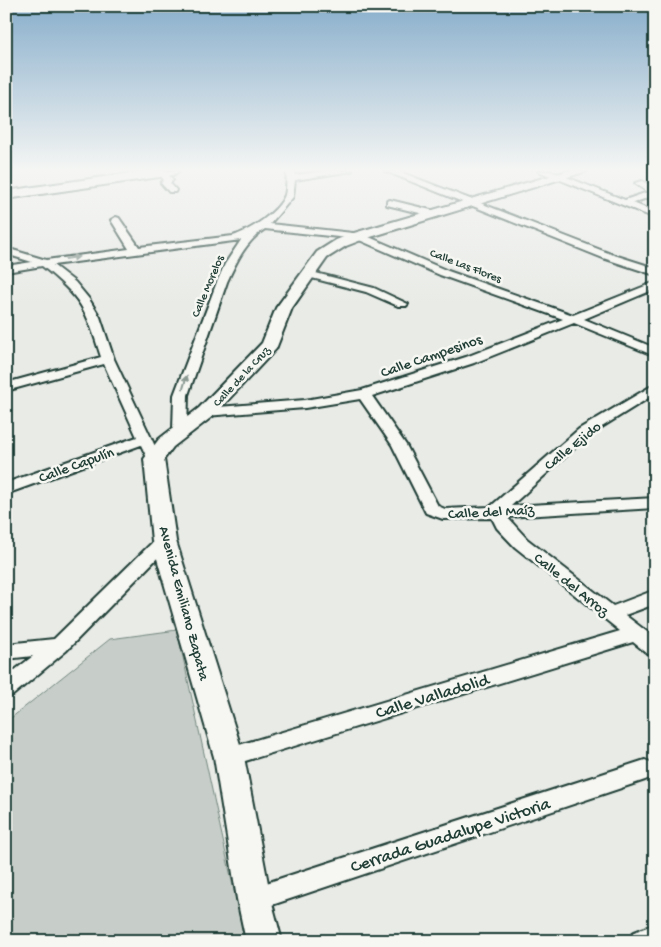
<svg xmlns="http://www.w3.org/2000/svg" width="661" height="947" viewBox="0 0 661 947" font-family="'Gochi Hand',sans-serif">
<rect width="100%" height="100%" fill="#e9ebe7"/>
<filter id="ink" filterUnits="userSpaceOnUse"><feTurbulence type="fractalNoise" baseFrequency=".02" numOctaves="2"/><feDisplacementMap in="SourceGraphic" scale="10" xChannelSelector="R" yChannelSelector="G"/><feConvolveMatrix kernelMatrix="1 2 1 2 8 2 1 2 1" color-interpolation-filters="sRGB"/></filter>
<g filter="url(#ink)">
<path fill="#c7cec9" stroke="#73867e" d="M177,630L245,941H6V722L110,639Z"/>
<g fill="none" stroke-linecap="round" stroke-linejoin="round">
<g stroke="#1f3d34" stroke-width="4">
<path id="minor" d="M159,171H165L173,180L170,183L176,190L175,192H169L161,183L164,180L158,173Z
M287,171H295V175L325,171H352L295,180L293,197L270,224L362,234L448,271L573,315L655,282V289L584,319L655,348V356L574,323L474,363L372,396L406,445L438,506L445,509L490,507L579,429L655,384V394L589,435L511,506L655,498V508L507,517L527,539L613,606L655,590V604L625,615L655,638V656L648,654L633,642L229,766L221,764L218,757L221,750L229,748L620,631L515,547L497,528L492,518L443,519L426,513L392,445L360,399L305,408L206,416L199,412L206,408L305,400L362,390L466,357L563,319L440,275L357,239L265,229C246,241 236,262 227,282L188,395L187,430L180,434L173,430L174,395L217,282L225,264L241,240L53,265L75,282L89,299L100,317L114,359L161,459L159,462H149L141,445L6,494V483L137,437L104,364L6,391V383L101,357C86,309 82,298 42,266L6,272V266L32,262L6,254V248L46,260L129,249L111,220L116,217L119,218L139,247L233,236C249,231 279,212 285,195C287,188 286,179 287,171Z
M385,171H398L611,254L655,268V275L603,258Z
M538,171H551L625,200L648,192L635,183L642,181L655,188V195L633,203L655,212V218Z
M390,200L439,212L441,214L436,217L387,205V201Z
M308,271L374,288L408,304L406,306H398L366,292L304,276V272Z
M164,535L170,537L172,541L170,545L66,651L13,695L6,697V677L33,656L6,659V644L54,639L158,537Z
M645,760L653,763L655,768L653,777L645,780L254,911L245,908L242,899L245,890L254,887Z
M655,924V941H630L634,932Z"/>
</g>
<g stroke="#1f3d34" stroke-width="4">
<path id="secondary" d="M145,171H179L173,175L6,199V191Z
M567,171H587L364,239L346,246L327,258L292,308L276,349L213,416L173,447L164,459L176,541L244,757L271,899L282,941H246L237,899L214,757L152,541L144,459L159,439L199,408L262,343L276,308L317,252L336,240L354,233Z"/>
</g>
<use href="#minor" fill="#f6f6f2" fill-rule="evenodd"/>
<use href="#secondary" fill="#f6f6f2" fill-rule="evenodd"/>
</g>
<defs><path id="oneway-solid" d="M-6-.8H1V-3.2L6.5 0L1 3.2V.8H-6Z" transform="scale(1.25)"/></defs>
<g fill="#8a9a93">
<use href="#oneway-solid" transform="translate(72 258) rotate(-8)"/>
<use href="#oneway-solid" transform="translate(185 382) rotate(-73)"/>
</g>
</g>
<linearGradient id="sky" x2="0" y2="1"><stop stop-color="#88aecb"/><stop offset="0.56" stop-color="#f5f6f4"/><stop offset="1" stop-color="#f5f6f4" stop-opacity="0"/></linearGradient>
<rect width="661" height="304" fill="url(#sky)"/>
<g text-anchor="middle" stroke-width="5" stroke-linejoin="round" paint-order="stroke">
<g font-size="12" fill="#1f3d34" stroke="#f6f6f2">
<text transform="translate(466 265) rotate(21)" y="4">Calle Las Flores</text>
<text transform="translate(207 286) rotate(-67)" y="4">Calle Morelos</text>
<text transform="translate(241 376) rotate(-47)" y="4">Calle de la Cruz</text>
</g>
<g font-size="15" fill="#1f3d34" stroke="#f6f6f2">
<text transform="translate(431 355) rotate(-19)" y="5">Calle Campesinos</text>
<text transform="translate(572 445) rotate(-39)" y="5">Calle Ejido</text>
<text transform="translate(76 464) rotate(-20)" y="5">Calle Capulín</text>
<text transform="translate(491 511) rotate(-3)" y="5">Calle del Maíz</text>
<text transform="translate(572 584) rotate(39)" y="5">Calle del Arroz</text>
<text transform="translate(185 603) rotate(75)" y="5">Avenida Emiliano Zapata</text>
</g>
<g font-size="18" fill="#1f3d34" stroke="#f6f6f2">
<text transform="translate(432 695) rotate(-17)" y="6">Calle Valladolid</text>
<text transform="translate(450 834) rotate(-18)" y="6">Cerrada Guadalupe Victoria</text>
</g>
</g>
<rect width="661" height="947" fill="none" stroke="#f6f6f2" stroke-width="25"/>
<rect x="12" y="12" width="636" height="922" fill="none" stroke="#1f3d34" stroke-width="2" filter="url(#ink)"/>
</svg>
